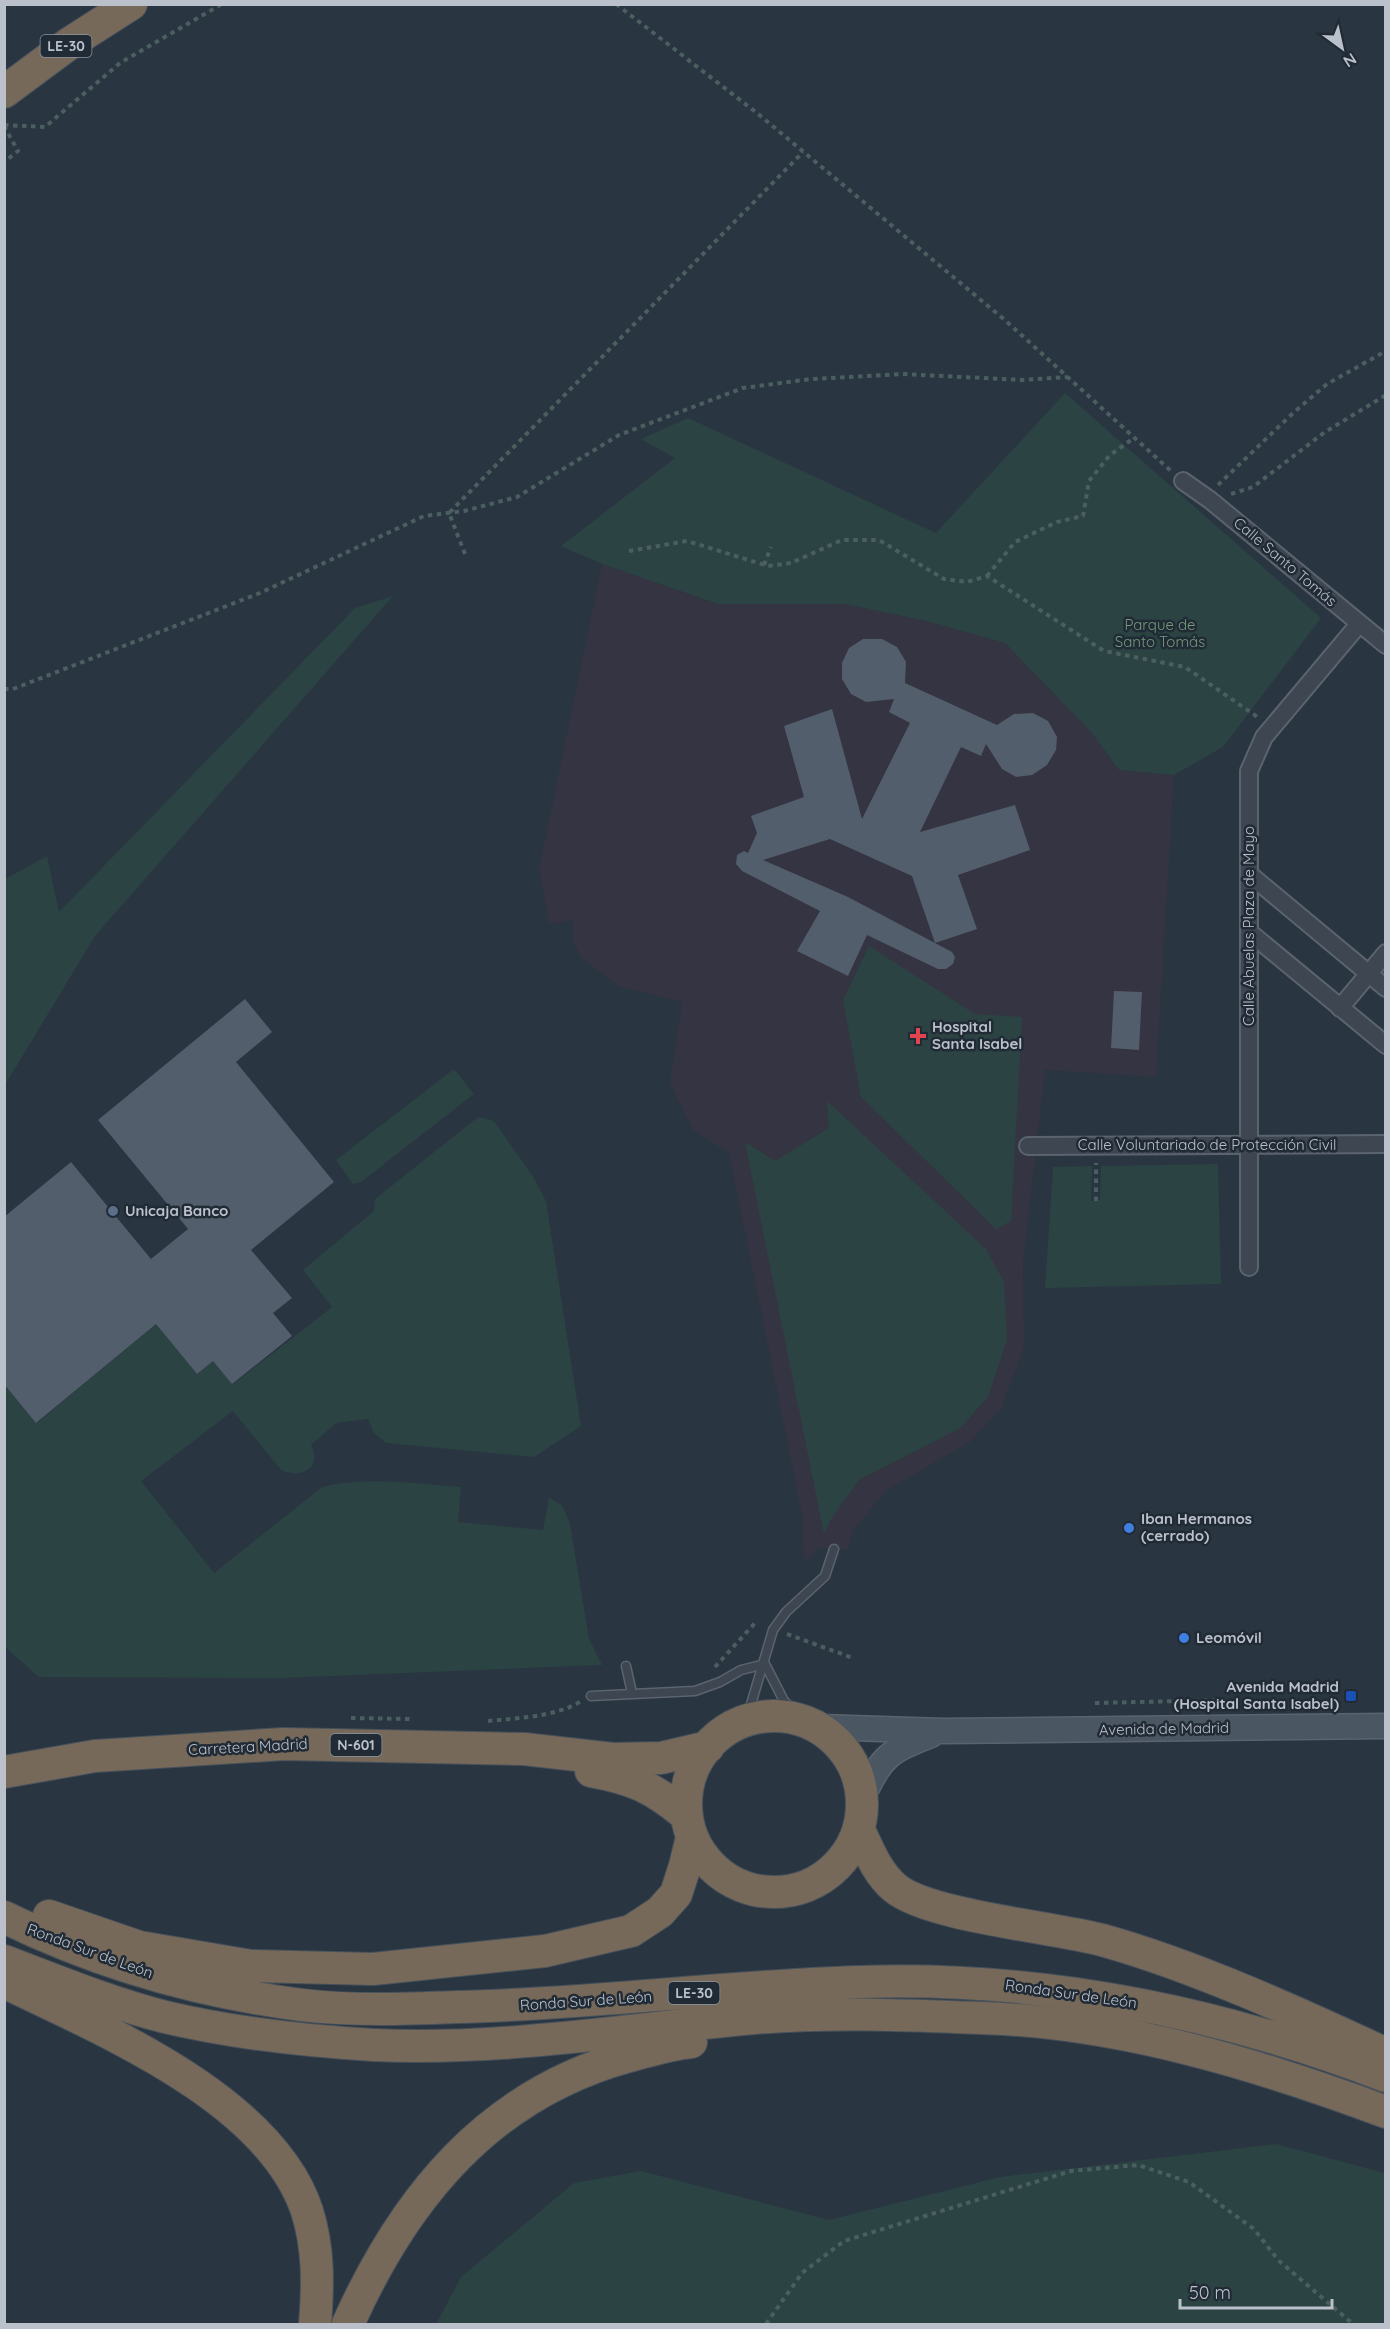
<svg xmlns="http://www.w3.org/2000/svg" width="1390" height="2329" viewBox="0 0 1390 2329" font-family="Quicksand,sans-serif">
<rect width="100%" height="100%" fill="#293541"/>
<path fill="#353442" d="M602,564L717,604H845L927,621L1005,643L1092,733L1119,770L1174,775L1156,1077L1045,1070L1023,1264L1024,1347L1001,1409L970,1442L887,1490L853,1531L847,1550L819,1548L804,1564L802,1515L729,1153L693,1130L670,1083L682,1002L618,986L580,957L573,939L572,920L549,924L539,869Z"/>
<path fill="#2c4343" d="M1065,393L1321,618L1223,747L1174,775L1119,770L1092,733L1005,643L927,621L845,604H718L602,564L561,546L675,458L641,439L688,418L936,533Z
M393,596L95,936L5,1085V879L47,856L59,912L355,608Z
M869,946L975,1014L1022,1017L1011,1221L996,1229L861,1097L843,1000Z
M454,1069L474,1094L361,1182L353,1184L336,1160Z
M827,1101L986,1249L1004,1282L1007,1340L988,1397L960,1428L859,1480L831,1519L824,1534L745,1142L775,1161L829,1128Z
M478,1117L494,1121L534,1178L546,1201L581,1426L534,1457L386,1443L374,1433L368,1419L336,1423L311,1445C323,1468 301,1479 281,1470L233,1411L141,1481L214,1573L322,1487C367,1476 415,1484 461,1487L458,1522L543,1530L549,1498L562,1505L570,1524L589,1639L602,1665L281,1678L39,1677L5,1647L4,1384L37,1423L156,1324L197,1374L213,1361L233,1384L332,1307L303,1270L374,1211L375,1199Z
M1218,1164L1221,1284L1045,1288L1053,1167L1092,1166L1091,1201L1100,1200L1101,1166Z
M1276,2144L1385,2173V2324H436L461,2277L574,2183L641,2171L829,2220L1000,2177Z"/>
<path fill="#525e6b" d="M863,639H882L897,647L906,662L905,683L997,725L1014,714L1033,713L1048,721L1057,737L1056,750L1047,765L1032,775L1016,777L1002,769L986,744L981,756L961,747L920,832L1015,805L1030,850L958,875L977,929L935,943L912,876L830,839L763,860L848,897L952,952L955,957L953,964L946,969H938L867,935L848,976L797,951L820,911L742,871L736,864L737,855L744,851L748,853L757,833L751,816L804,797L784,726L832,709L862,819L910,723L889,712L894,699L866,702L851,694L842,679V663L849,648Z
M1114,991L1142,992L1139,1050L1111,1048Z
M245,999L272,1032L236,1062L334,1182L251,1250L292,1298L273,1313L292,1336L232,1384L213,1361L197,1374L156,1324L36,1423L4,1384V1217L71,1162L151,1259L188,1229L98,1120Z"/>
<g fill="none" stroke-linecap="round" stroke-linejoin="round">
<g stroke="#5b646e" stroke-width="11">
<path id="lane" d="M765,1664L784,1701L800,1717
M626,1666L632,1693
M591,1696L695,1691L720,1682L741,1670L765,1664
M746,1721L773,1630L786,1612L825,1576L834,1549"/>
</g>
<g stroke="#5b646e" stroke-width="20">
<path id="street" d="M1183,481L1210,500L1386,645
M1249,874L1386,988
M1249,932L1386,1045
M1340,1008L1386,953
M1028,1146L1386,1144
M1249,1267V771L1264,737L1359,624"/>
</g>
<g stroke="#5b646e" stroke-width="27">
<path id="secondary" d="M820,1727L943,1731L1386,1726
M863,1796C883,1755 888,1752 931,1735"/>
</g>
<g stroke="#47515b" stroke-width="34">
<path id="highway" d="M4,92L70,43L131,4
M686 1804a88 88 0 1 1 176 0a88 88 0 1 1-176 0Z
M591,1771C634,1779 652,1787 686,1815
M4,1772L95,1756L284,1744L524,1749L613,1759L661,1758L708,1747
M859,1830C868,1849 877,1873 895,1888C929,1916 1053,1927 1102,1940C1195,1966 1298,2013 1386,2054
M49,1916L139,1947L251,1966L373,1969L545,1951L631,1931L660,1912L676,1894L685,1866L692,1837
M4,1917C98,1963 198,1992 302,2005C353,2011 405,2009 457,2007C592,2004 725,1986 860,1982C1041,1976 1217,2011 1386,2076
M4,1961C57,1981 110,2003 165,2017C233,2033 304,2041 374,2045C501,2051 629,2029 755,2018C829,2012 906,2015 981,2018C1119,2022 1257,2064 1386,2112
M4,1982C103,2030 270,2099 307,2211C319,2249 318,2286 315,2324
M348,2324C405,2197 489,2094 629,2056C649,2051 670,2044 691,2042"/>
</g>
<path stroke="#4b5f60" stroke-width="4" stroke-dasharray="4.5 4.5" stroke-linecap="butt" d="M616,4L757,113L1006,321L1171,471
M4,125L45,127L120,63L222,4
M4,126L18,151L4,162
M1218,485L1292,414L1327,384L1386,351
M1231,494L1253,487L1325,432L1386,395
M629,551L687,541L768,566L791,563L842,540H879L944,579L967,582L987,576L1104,651L1185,667L1259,718
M465,554L449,513L803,152
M764,565L771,547
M987,576L1015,542L1057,522L1083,516L1089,481L1110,455L1134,438
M4,689H13L260,593L424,516L464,511L517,497L619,435L743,388L811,379L902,374L1023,380L1067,377
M1096,1201V1163
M787,1634L853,1658
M715,1667L755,1623
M1095,1703L1227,1700
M351,1718L412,1719
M488,1721C519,1718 553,1717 580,1702
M766,2324L802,2273L844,2241L1071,2171L1138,2165L1189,2182L1229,2211L1254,2229L1278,2260L1353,2324"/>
<use href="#lane" stroke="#3d4651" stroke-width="8"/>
<use href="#street" stroke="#3d4651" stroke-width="16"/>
<use href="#secondary" stroke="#4b5663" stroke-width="24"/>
<use href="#highway" stroke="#76695a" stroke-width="32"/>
</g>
<path fill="#e0444e" stroke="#212b36" stroke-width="2" d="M915 1027h6v6h6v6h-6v6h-6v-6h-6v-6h6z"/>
<circle fill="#5c6f8a" stroke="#212b36" stroke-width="2" cx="113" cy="1211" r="6"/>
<g fill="#3f7fe0" stroke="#212b36" stroke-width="2">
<circle cx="1129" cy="1528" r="6"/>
<circle cx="1184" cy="1638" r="6"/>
</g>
<rect fill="#1a4fb4" stroke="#212b36" stroke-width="2" x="1345" y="1690" width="12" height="12" rx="3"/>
<g text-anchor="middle" stroke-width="5" stroke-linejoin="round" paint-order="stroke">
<g fill="#212b36" stroke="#8c949e" stroke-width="1.5">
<rect x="40.5" y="35" width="51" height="22" rx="4.5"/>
<rect x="330.5" y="1734" width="51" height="22" rx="4.5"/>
<rect x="668.5" y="1982" width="51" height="22" rx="4.5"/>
</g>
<g font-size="14" font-weight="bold" fill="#bac1cb">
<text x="66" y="51">LE-30</text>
<text x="356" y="1750">N-601</text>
<text x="694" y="1998">LE-30</text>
</g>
<g font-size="15" fill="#bac1cb" stroke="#212b36">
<text transform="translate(1285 562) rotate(40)" y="5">Calle Santo Tomás</text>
<text transform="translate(1249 926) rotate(-90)" y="5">Calle Abuelas Plaza de Mayo</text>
<text x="1207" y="1150">Calle Voluntariado de Protección Civil</text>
<text transform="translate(1164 1729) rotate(-1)" y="5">Avenida de Madrid</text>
<text transform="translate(248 1747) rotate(-3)" y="5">Carretera Madrid</text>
<text transform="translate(90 1951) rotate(20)" y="5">Ronda Sur de León</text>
<text transform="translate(1071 1994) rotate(8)" y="5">Ronda Sur de León</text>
<text transform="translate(586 2001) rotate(-4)" y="5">Ronda Sur de León</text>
</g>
<g font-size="15" fill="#739a79" stroke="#212b36">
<text x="1160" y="630">Parque de<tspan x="1160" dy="17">Santo Tomás</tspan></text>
</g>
<g font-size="15" font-weight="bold" fill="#bac1cb" stroke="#212b36" text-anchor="start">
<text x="932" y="1032">Hospital<tspan x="932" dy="17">Santa Isabel</tspan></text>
<text x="125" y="1216">Unicaja Banco</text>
<text x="1141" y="1524">Iban Hermanos<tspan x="1141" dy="17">(cerrado)</tspan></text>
<text x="1196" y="1643">Leomóvil</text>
<text x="1339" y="1692" text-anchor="end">Avenida Madrid<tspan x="1339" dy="17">(Hospital Santa Isabel)</tspan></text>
</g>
</g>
<rect width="1390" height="2329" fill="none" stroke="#bac1cb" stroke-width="12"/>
<g transform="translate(1342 48) rotate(147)" stroke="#212b36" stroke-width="4.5" paint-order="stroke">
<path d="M0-4.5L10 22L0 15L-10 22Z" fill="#bac1cb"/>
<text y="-9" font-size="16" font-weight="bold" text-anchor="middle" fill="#bac1cb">N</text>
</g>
<path d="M1180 2299v9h152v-9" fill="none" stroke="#bac1cb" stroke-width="3"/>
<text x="1189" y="2299" font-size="18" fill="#bac1cb" stroke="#212b36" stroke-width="4.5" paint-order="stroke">50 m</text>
</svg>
